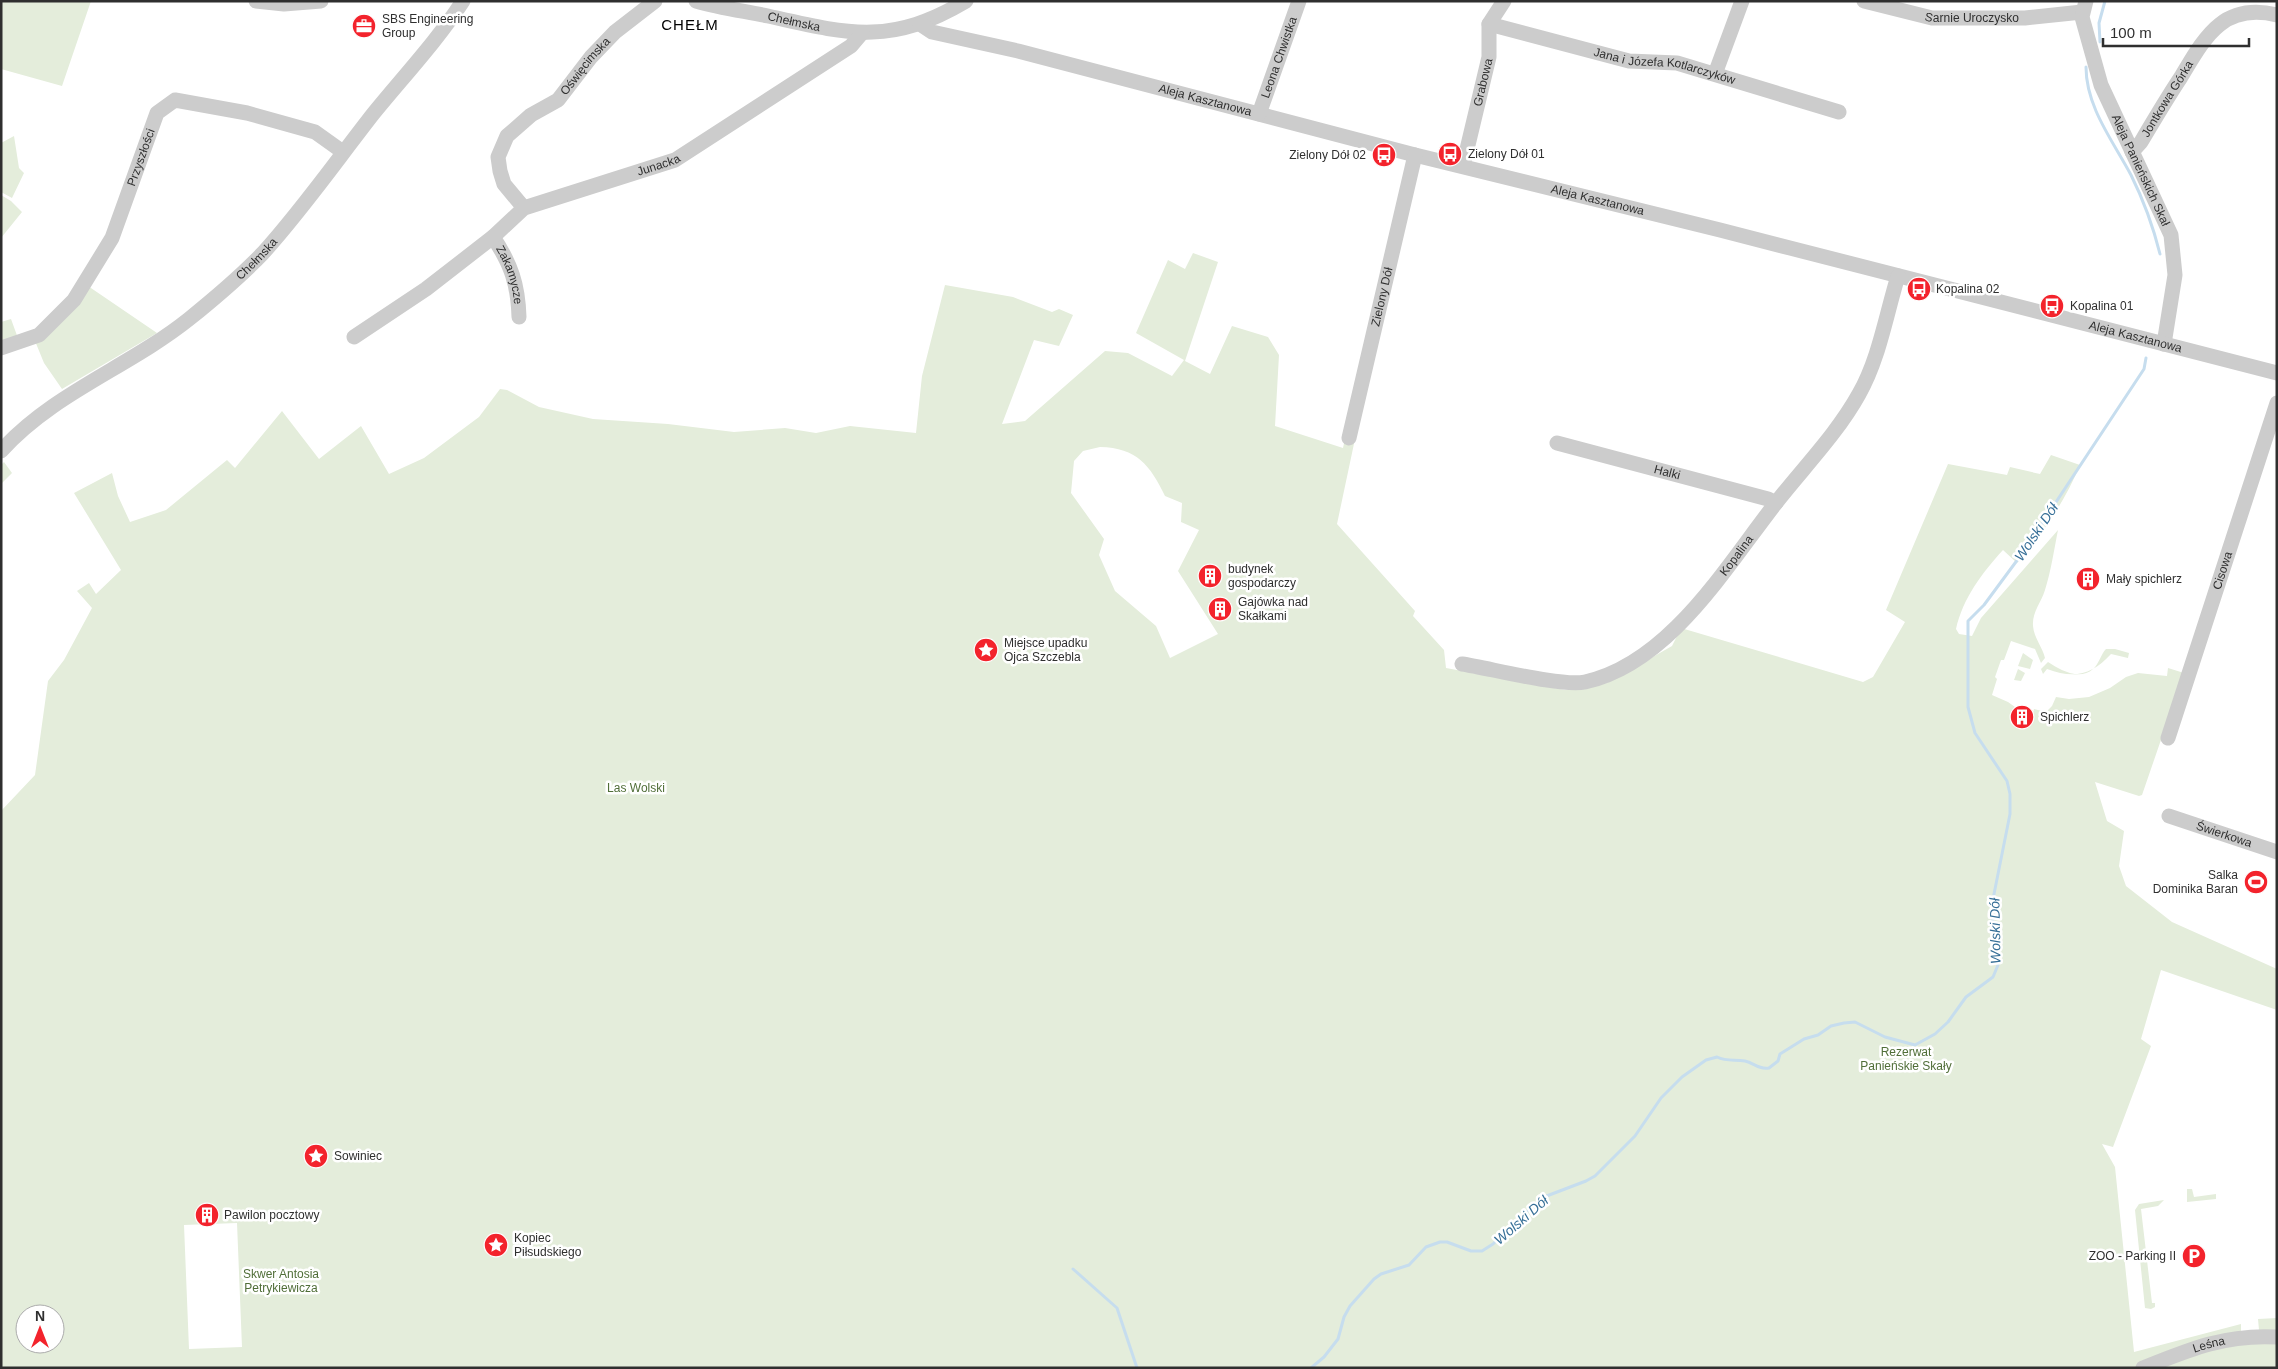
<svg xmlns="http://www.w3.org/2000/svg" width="2278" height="1369" viewBox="0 0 2278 1369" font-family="Arial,sans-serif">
<rect width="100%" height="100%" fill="#fff"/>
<path fill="#e4eddb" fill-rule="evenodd" d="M1,1H91L62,86L1,69Z
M14,136L19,168L24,173L12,198L1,192V143Z
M1,195L11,201L22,212L1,238Z
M1193,253L1218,262L1185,361L1210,374L1232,326L1268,337L1279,355L1275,426L1343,448L1346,434L1355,439L1337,524L1415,611L1413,616L1444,650L1446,668L1565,690L1607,683L1672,646L1681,628L1863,682L1873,677L1905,622L1886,610L1948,464L2007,475L2010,467L2040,474L2051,455L2080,465C2065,501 2043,534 2017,563L2003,550C1982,573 1963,598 1956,629L1959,634L1972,636L1981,618L2058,530C2054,550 2051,571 2045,590C2041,603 2032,612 2033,626C2034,638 2043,648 2045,658L2041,663L2035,649L2011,641L2004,660H2001L1995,677L1997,679L1992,695L2008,702L2015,707L2011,723L2029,727L2034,709L2046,712L2052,706L2056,697L2069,699L2089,697L2110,688L2126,677L2138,673L2167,676L2168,668L2184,673L2142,795L2139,796L2095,782L2107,821L2124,831L2119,866L2126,886L2172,922L2277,969V1010L2161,970L2141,1039L2151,1046L2113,1147L2102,1144L2115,1167L2134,1352L2241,1324V1342L2277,1343V1368H1V811L35,775L48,681L64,660L92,608L77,591L89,583L96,594L121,570L74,493L112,473L118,496L130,522L166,510L227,460L235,468L282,411L319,459L361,426L389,474L424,458L479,417L500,389L507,390L539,407L593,419L668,424L734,432L785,428L816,433L850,426L916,433L922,376L945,285L1013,297L1052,312L1059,309L1073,315L1059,346L1034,340L1002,424L1025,421L1105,351L1128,353L1172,376L1184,360L1136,333L1168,260L1185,269ZM1100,447C1137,448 1150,465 1165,496L1182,503L1181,522L1199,530L1178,571L1218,634L1170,658L1156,626L1115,591L1099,555L1104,539L1071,493L1074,461L1083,451ZM237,1223L242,1347L189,1349L184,1225ZM25,1314H55V1344H25Z
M88,286L157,333L62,389L44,363L35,341Z
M11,319L19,341L1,346V322Z
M4,462L12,473L1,484V465Z
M2106,649H2115L2129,653L2128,658L2111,654C2092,675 2074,679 2047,669L2043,674L2041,669L2048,662C2060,670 2080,681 2093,669C2099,664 2101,654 2106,649Z
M2023,653L2033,660L2030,669L2018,666Z
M2018,669L2025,673L2021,681L2014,680Z
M2187,1189H2192L2194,1197L2216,1194V1199L2187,1202Z
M2164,1200L2158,1206L2141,1209L2152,1303H2155V1307L2151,1309L2145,1308L2135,1210L2139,1204Z
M2277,1318V1331L2259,1330L2258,1319Z"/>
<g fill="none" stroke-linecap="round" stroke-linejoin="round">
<path stroke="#c6ddee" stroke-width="3" d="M2100,42L2099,23L2105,1
M2086,67C2086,107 2113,141 2131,175C2144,201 2153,226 2160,254
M1073,1269L1117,1308L1137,1368
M1311,1368L1324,1357L1338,1339L1344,1317L1350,1306L1374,1279L1381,1274L1409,1265L1426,1247L1440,1242H1447L1471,1251H1482L1493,1244L1516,1221L1544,1197L1586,1181L1595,1176L1635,1136L1661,1098L1682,1077L1706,1060L1717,1057C1727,1062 1735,1059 1745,1061C1754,1063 1759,1070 1769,1068L1778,1061L1780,1054L1804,1039L1818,1035L1831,1026L1844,1023L1855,1022L1885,1037L1915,1045L1935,1034L1948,1022L1966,997L1993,977L1998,965L1992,931L1994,894L2010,814V794L2007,781L1975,733L1968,707V621L1984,605L2021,555L2144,369L2146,358"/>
<g stroke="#ccc" stroke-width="15">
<path d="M256,1L284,4L321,1"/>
<path id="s1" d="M696,1C720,8 744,11 768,16C848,34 890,46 966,1"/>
<path id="s2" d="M1864,1L1932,18H2025L2082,12"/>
<path id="s3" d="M2086,1L2082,17L2101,85L2171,235L2175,275L2164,344"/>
<path id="s4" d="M920,24L932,32L1018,51L1415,155L1720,230L2277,373"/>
<path id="s5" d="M1489,24L1629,61L1677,63L1839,112"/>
<path d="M1715,74L1742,1"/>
<path id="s6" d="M1259,114L1299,1"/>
<path id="s7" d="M2132,152L2141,142C2154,120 2167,98 2181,77C2205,37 2223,2 2277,15"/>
<path id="s8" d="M1463,166L1489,57V24L1504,1"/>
<path id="s9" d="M524,208L504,184L500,171L498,157L507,136L531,115L558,100L591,57L615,32L655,1"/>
<path id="s10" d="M493,237C511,264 518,284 519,317"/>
<path id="s11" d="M354,337L426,289L493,237L524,208L675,160L851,46L862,33"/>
<path id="s12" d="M1,348L39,335L74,300L112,238L157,113L175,100L247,113L315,132L343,152"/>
<path id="s13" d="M1349,438L1415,155"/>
<path id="s14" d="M1557,443L1768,499L1776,503"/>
<path id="s15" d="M1,451C53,393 129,367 189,319C215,298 240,277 263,253C302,210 337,160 373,114C403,77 437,41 463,1"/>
<path id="s16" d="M1462,664C1489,668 1562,687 1585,682C1671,663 1728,563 1779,499C1806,465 1838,432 1859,394C1879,359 1886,315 1898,276"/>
<path id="s17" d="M2168,738L2277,403"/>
<path id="s18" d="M2169,816L2277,852"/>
<path id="s19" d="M2143,1368C2190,1349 2226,1334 2277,1337"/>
</g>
</g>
<defs>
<g id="office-disc" transform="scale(1.25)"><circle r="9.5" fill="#f3232c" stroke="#fff"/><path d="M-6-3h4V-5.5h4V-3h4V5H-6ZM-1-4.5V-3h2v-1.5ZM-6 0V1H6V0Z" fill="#fff"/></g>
<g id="bus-disc" transform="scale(1.25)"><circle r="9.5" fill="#f3232c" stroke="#fff"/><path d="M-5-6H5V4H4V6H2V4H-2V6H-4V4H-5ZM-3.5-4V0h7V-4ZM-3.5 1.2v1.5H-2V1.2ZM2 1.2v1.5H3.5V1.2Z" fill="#fff"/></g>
<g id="building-disc" transform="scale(1.25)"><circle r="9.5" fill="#f3232c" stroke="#fff"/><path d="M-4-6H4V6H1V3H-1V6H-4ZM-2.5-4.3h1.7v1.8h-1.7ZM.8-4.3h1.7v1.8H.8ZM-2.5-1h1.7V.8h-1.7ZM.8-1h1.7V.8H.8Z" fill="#fff"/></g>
<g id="sight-disc" transform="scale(1.25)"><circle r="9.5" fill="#f3232c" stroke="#fff"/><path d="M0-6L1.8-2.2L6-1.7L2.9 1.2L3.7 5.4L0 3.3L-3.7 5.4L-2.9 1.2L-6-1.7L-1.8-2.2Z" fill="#fff"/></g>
<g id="stadium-disc" transform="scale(1.25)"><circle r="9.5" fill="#f3232c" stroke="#fff"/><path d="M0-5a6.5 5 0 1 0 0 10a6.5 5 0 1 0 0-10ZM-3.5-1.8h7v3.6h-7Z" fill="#fff"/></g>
<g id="parking-disc" transform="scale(1.25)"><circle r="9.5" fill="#f3232c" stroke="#fff"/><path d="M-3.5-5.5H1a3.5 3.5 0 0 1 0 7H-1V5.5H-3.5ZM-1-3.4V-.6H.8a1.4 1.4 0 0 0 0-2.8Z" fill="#fff"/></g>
</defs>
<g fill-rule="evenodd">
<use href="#office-disc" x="364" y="26"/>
<use href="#bus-disc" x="1450" y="154"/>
<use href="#bus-disc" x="1384" y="155"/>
<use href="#bus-disc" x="1919" y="289"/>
<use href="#bus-disc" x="2052" y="306"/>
<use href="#building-disc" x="1210" y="576"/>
<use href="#building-disc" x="2088" y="579"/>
<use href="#building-disc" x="1220" y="609"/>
<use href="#sight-disc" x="986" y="650"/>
<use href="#building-disc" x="2022" y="717"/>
<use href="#stadium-disc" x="2256" y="882"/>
<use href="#sight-disc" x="316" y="1156"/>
<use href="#building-disc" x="207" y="1215"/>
<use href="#sight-disc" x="496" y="1245"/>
<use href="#parking-disc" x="2194" y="1256"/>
</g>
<g text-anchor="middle" stroke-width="5" stroke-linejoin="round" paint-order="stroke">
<g font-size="12" fill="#2f2f2f" stroke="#fff">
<text dy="4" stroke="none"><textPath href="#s2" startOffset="110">Sarnie Uroczysko</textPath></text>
<text dy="4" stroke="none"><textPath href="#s1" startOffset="100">Chełmska</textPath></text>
<text dy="4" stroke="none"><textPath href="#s6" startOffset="60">Leona Chwistka</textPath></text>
<text dy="4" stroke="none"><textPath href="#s5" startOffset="181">Jana i Józefa Kotlarczyków</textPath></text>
<text dy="4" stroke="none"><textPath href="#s9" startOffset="188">Oświęcimska</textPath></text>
<text dy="4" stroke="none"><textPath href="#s8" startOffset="86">Grabowa</textPath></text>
<text dy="4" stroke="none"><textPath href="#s7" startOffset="64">Jontkowa Górka</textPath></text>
<text dy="4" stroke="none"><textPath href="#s4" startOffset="296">Aleja Kasztanowa</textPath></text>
<text dy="4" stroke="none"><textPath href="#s12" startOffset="248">Przyszłości</textPath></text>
<text dy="4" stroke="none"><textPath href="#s11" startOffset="355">Junacka</textPath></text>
<text dy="4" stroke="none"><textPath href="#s3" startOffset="181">Aleja Panieńskich Skał</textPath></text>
<text dy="4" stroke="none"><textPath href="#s4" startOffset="701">Aleja Kasztanowa</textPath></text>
<text dy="4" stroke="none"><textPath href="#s15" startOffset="321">Chełmska</textPath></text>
<text dy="4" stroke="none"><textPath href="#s10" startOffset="42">Zakamycze</textPath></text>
<text dy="4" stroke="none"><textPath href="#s13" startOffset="145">Zielony Dół</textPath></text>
<text dy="4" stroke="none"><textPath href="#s4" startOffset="1256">Aleja Kasztanowa</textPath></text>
<text dy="4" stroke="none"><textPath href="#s14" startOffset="114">Halki</textPath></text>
<text dy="4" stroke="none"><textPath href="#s16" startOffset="326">Kopalina</textPath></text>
<text dy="4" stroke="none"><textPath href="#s17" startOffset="176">Cisowa</textPath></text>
<text dy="4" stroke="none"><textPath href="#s18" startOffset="58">Świerkowa</textPath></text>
<text dy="4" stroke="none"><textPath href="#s19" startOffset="70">Leśna</textPath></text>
</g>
<g font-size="12" fill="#2f2f2f" stroke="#fff" text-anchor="start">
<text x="382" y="23">SBS Engineering<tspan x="382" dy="14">Group</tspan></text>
<text x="1468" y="158">Zielony Dół 01</text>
<text x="1366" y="159" text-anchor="end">Zielony Dół 02</text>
<text x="1936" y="293">Kopalina 02</text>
<text x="2070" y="310">Kopalina 01</text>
<text x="1228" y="573">budynek<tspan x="1228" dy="14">gospodarczy</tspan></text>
<text x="2106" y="583">Mały spichlerz</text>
<text x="1238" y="606">Gajówka nad<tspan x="1238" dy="14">Skałkami</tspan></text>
<text x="1004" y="647">Miejsce upadku<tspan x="1004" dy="14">Ojca Szczebla</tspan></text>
<text x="2040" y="721">Spichlerz</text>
<text x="2238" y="879" text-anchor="end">Salka<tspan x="2238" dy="14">Dominika Baran</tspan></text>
<text x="334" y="1160">Sowiniec</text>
<text x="224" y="1219">Pawilon pocztowy</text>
<text x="514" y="1242">Kopiec<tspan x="514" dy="14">Piłsudskiego</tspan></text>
<text x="2176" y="1260" text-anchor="end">ZOO - Parking II</text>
</g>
<g font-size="12" fill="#506e38" stroke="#fff">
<text x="636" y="792">Las Wolski</text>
<text x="1906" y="1056">Rezerwat<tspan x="1906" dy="14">Panieńskie Skały</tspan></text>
<text x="281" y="1278">Skwer Antosia<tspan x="281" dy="14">Petrykiewicza</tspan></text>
</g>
<g font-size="14" font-style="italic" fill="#366f97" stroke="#fff">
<text transform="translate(2036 532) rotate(-56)" y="5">Wolski Dół</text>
<text transform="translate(1995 931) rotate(-91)" y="5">Wolski Dół</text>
<text transform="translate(1521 1220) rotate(-41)" y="5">Wolski Dół</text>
</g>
<g font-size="15" letter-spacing="1" fill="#000" stroke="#fff">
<text x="690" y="30">CHEŁM</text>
</g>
</g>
<rect width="2278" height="1369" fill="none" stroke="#2f2f2f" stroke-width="5"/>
<g transform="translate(40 1329)"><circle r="24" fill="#ffffff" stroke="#acacac"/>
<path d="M0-4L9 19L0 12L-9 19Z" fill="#f3232c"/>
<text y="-8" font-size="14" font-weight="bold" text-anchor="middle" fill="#2f2f2f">N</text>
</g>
<path d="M2103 38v8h146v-8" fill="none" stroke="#2f2f2f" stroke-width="2.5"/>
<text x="2110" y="38" font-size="15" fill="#2f2f2f" stroke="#ffffff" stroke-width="4" paint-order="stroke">100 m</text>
</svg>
